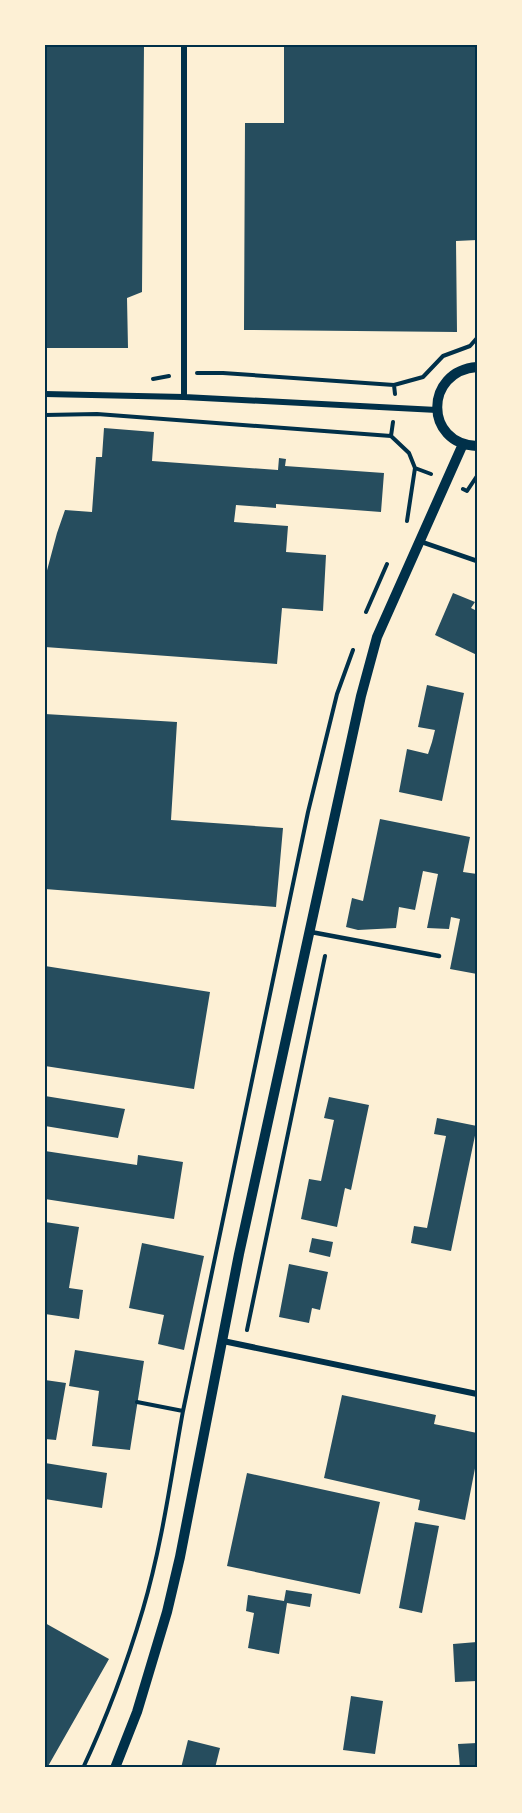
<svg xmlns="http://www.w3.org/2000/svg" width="522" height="1813" viewBox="0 0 522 1813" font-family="'Golos Text',sans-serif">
<rect width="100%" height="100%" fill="#fdf0d5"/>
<path fill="#264d5e" d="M45,45H144L142,292L127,298L128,348H45Z
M284,45H477V240L456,241L457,332L244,330L245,123H284Z
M104,428L154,432L152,461L278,470L279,458L286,459L285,466L384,473L381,512L276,504V508L236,505L234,522L288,526L286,552L326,555L323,611L282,608L277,664L45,647V578L57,533L65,510L92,512L96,457H102Z
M453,593L475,602L471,608L477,611V655L435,635Z
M427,685L464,693L442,801L399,792L407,749L428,754L432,742L435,730L418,727Z
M45,714L177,722L171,820L283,828L276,907L45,889Z
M380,819L470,837L463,872L477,874V974L450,969L460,919L451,917L449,929L427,928L438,874L423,871L415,910L399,907L396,928L358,930L346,927L352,898L363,901Z
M45,966L210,992L194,1089L45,1066Z
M45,1096L125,1109L118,1138L45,1126Z
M329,1097L369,1105L351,1190L345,1188L337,1227L301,1219L309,1179L321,1181L334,1120L324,1118Z
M437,1118L477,1126L451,1251L411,1243L414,1226L427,1228L446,1136L434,1134Z
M45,1151L137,1165L138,1155L183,1162L174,1219L45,1199Z
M45,1222L79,1227L69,1288L83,1290L79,1319L45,1314Z
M312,1238L333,1242L330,1257L309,1252Z
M142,1243L204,1256L184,1350L158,1344L164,1315L129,1308Z
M289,1264L328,1272L320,1310L312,1308L309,1323L279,1317Z
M75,1350L144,1361L130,1450L92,1446L99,1391L69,1386Z
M45,1380L66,1383L56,1440L45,1439Z
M342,1395L436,1415L434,1424L477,1433V1458L465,1520L418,1510L420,1500L324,1478Z
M45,1463L107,1473L102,1508L45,1499Z
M247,1473L380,1502L360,1594L227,1566Z
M415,1522L439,1526L422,1613L399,1608Z
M286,1590L312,1594L310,1607L287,1603L279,1654L248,1648L254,1613L246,1611L248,1595L284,1601Z
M45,1623L109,1659L47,1768H45Z
M477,1642V1681L455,1682L453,1644Z
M351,1696L383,1701L375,1754L343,1750Z
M188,1740L220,1748L215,1768H181Z
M477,1743V1768H460L458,1744Z"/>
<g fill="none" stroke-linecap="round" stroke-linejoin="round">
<path stroke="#003049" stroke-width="4" d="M197,373H223L394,385
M153,379L169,376
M395,394L394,385L423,377L443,356L470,346L477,338
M45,415L97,414L391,436
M393,422L391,436L409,453L415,468L407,521
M415,468L431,474
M463,489L467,491L477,476
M366,612L387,564
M247,1330L325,956
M137,1402L183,1411L308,812L337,694L353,650
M83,1768C107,1717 127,1663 143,1609C162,1545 171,1477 183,1411"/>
<path stroke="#003049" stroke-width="4.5" d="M419,541L477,561
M311,932L439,956"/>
<path stroke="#003049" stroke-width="6" d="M45,394L184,397L437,410
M184,397V45
M223,1341L477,1394"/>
<path stroke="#003049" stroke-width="10" d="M477,367C424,371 424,444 477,446
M115,1768L137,1712L167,1612L180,1557L239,1254L361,696L377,637L463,444"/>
</g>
<rect width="522" height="1813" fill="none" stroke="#fdf0d5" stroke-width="93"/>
<rect x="46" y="46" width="430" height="1720" fill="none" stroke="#003049" stroke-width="2"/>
</svg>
